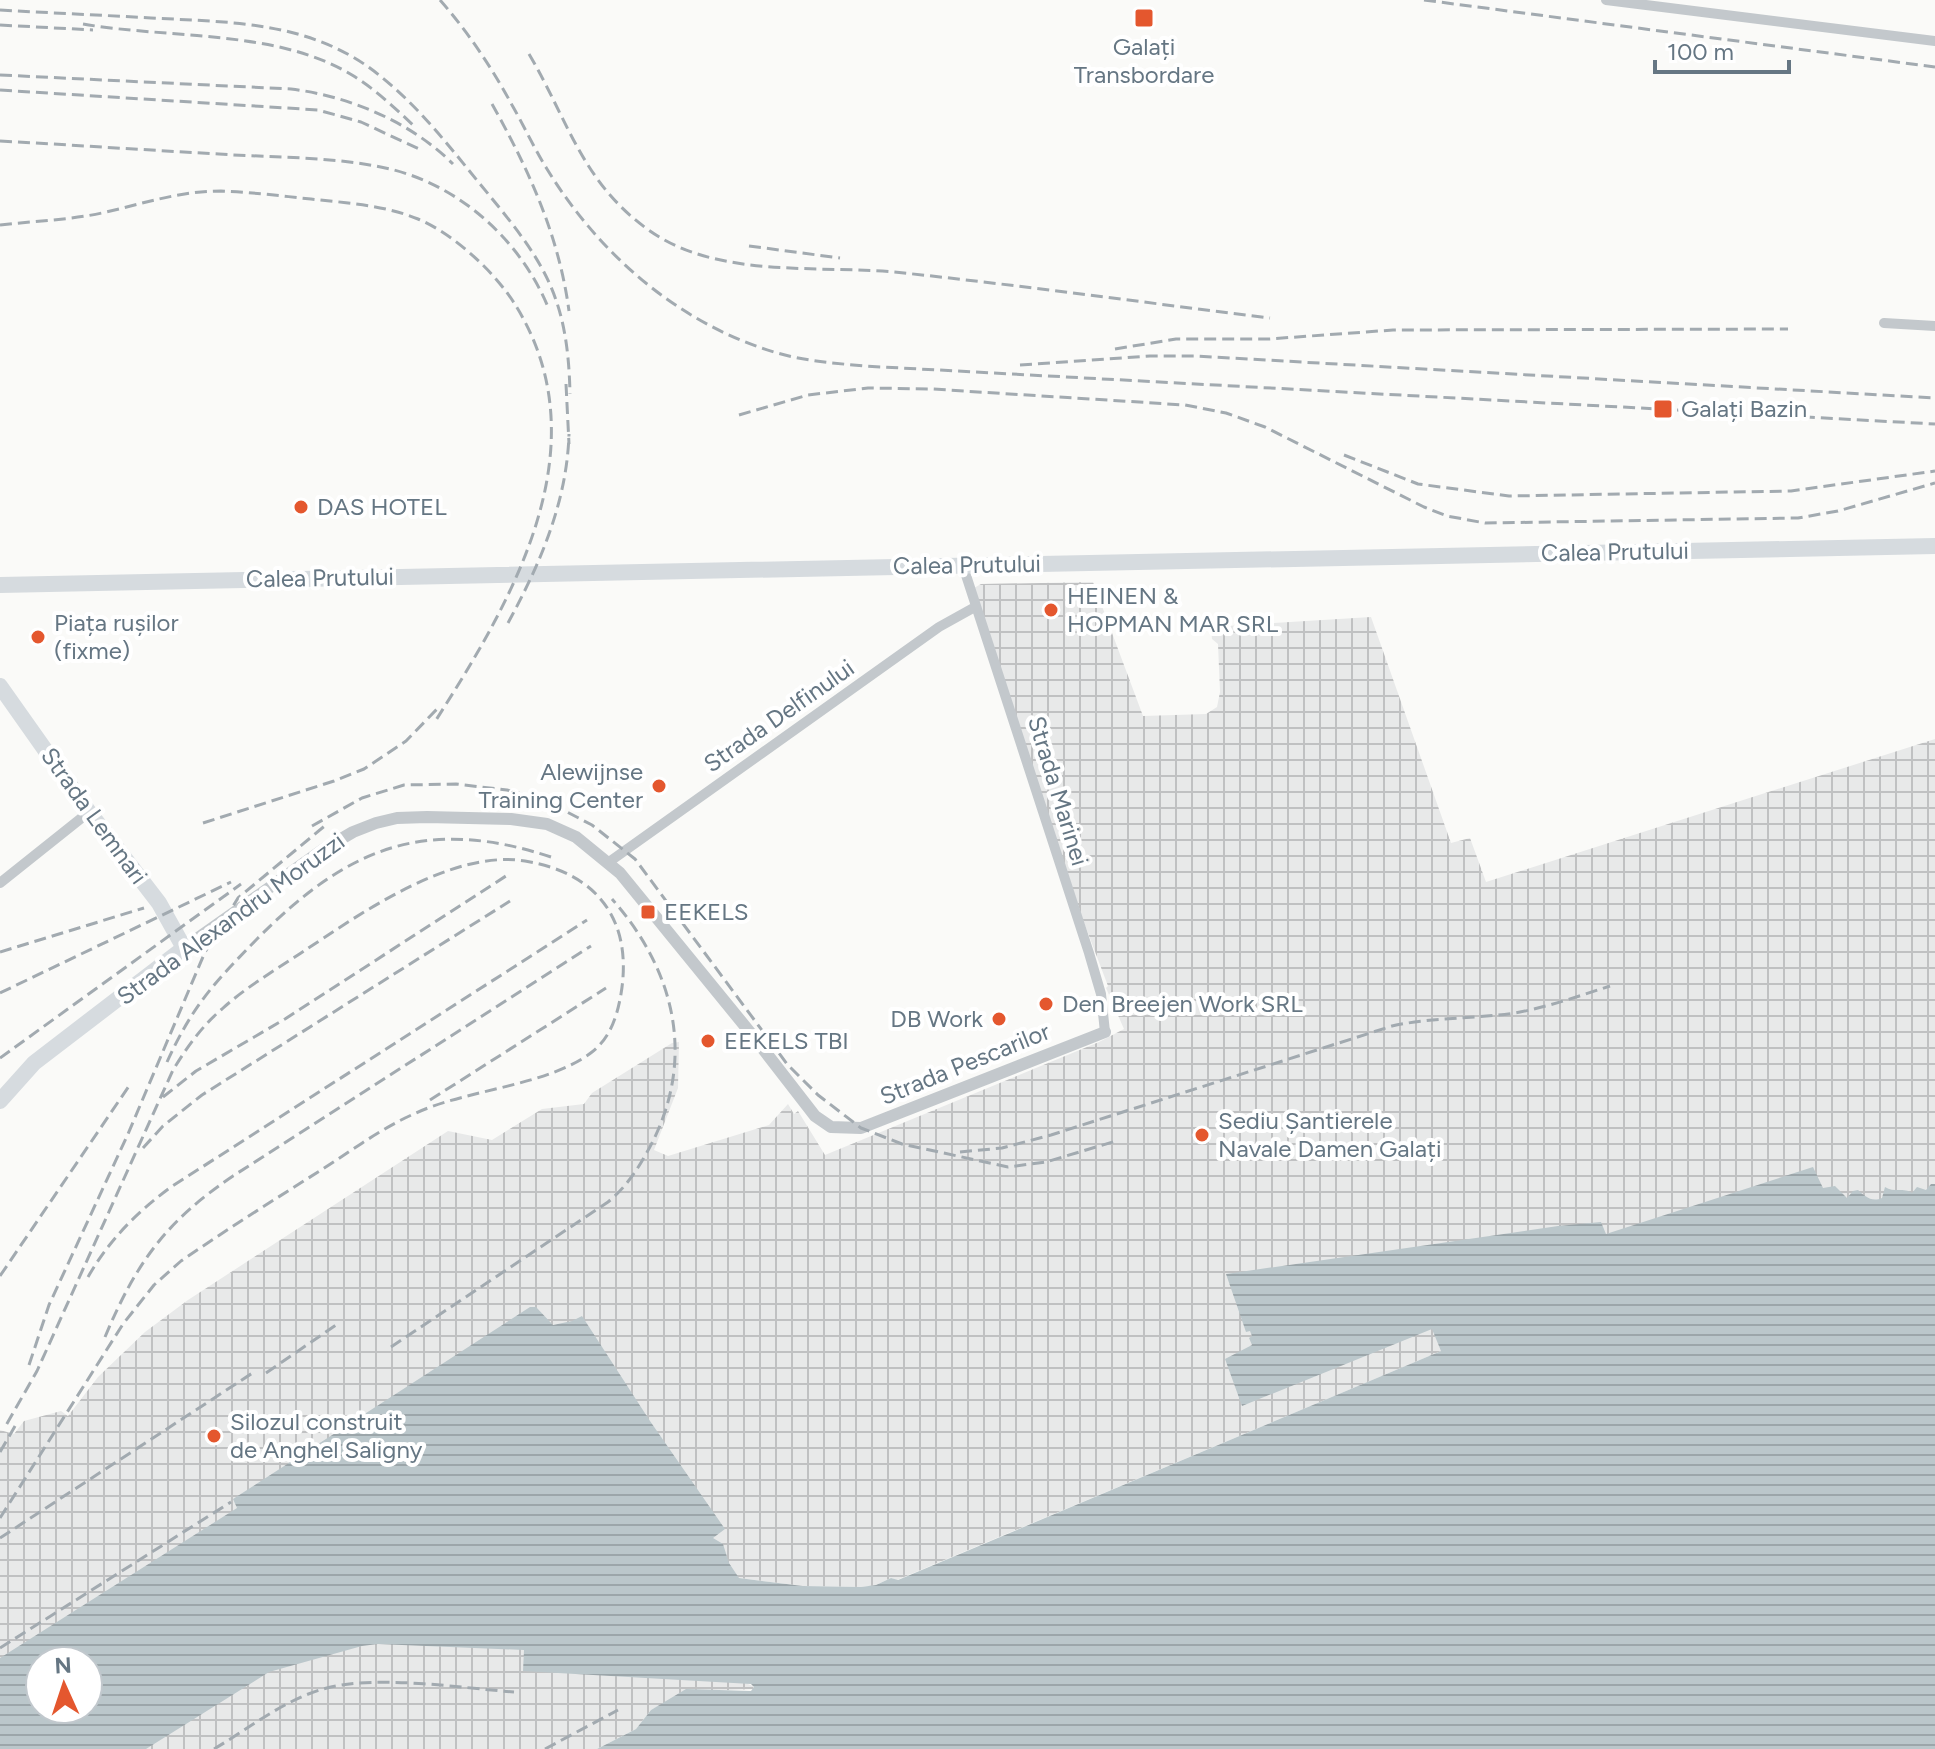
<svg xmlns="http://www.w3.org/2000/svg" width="1935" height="1749" viewBox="0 0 1935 1749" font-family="Figtree,sans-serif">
<defs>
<pattern id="industrial-grid" width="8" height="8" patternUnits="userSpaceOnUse" patternTransform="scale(2)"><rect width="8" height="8" fill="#e8e9e9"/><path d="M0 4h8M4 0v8" fill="none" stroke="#c0c1c2"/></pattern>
<pattern id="water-rules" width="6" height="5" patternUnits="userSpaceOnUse" patternTransform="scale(2)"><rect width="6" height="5" fill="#bbc7cb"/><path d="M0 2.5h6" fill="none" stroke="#9ca6aa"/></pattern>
</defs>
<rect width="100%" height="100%" fill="#fafaf8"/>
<path fill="url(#industrial-grid)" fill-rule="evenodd" d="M1093,582L1143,716L1206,714L1217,707L1220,692L1218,644L1212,639L1211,627L1371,617L1451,843L1470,838L1486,882L1935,739V1201L1441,1351L897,1580L891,1578L876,1585L861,1587L803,1586L739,1578L748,1684L753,1686L754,1689L685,1692L651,1710L636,1729L597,1749H0V1430L14,1434L24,1421L61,1411L68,1416L98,1377L145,1332L188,1300L448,1131L492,1140L542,1109L584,1104L592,1093L672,1043L679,1042L678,1088L654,1150L668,1156L769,1125L788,1104L794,1114L798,1111L825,1155L1099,1042L1124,1029L1106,988L1108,986L1083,920L974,588L981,584ZM40,1661H88V1709H40Z"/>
<path fill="url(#water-rules)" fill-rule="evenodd" d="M1813,1167L1823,1188L1835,1186L1847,1198L1853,1191L1858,1190C1864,1195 1871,1203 1882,1198L1885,1187C1894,1193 1904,1187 1912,1193L1917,1187L1926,1190L1931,1184H1935V1749H597L636,1729L651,1710L686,1689L751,1691L754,1687L751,1684L523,1671L524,1650L378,1644L362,1646L269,1672L146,1749H0V1658L237,1508L233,1499L530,1307H536L553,1325L572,1321L582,1316L650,1421L725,1529L713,1538L723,1544L729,1563L739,1578L803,1586L861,1587L876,1585L891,1578L898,1580L1441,1351L1432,1329L1242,1406L1225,1359L1252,1345L1249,1338L1252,1336L1250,1331L1246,1332L1226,1274L1558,1226L1601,1222L1606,1234ZM40,1661H88V1709H40Z"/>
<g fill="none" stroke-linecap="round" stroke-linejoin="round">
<path stroke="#c3c8cc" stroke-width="10" d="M1606,0L1935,41
M1884,323L1935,326
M963,566L1089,953L1101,994L1105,1032
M609,862L939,627L975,607
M0,883L89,812"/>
<path stroke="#c3c8cc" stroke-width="12" d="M184,948L324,849L353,832L376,823L397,818L427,817L511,819L547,824L576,837L620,873L753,1036L815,1116L831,1127L861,1128L1105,1032"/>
<path stroke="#d6dbdf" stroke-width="16" d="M0,686L89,812L159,903L184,948L34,1063L0,1101"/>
<path stroke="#d6dbdf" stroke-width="16" d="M0,585L1935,546"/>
<path stroke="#a2aab0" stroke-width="3" stroke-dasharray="12 6" stroke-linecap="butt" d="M440,0C468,32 492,68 512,105C524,126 534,148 547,169C599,254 678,323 774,352C803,361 833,363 864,366L1935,424
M1424,0L1935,67
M0,10C50,13 101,15 151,18C227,22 302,21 367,66C412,98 445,141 480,184C542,259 568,293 570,394
M83,24C169,39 277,29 352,75C375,89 395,108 414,126
M0,25L93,30
M529,54C569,122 582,183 650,231C720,280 822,264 904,273C1026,286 1148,303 1270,318
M0,75L291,89C349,96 411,122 453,164
M0,90L318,110L361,122L419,149
M492,104C529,170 559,236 569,311
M0,141C73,145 146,150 219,154C276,158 338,156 394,170C463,188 521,242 548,307
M0,225C34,221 69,220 102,213C142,204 179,191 221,191C251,192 281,196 311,199C347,203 384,205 418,219C454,234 496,273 516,306C602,446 514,598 436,720
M749,246L840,258
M1115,349L1176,339H1269L1393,330L1788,329
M1020,365L1150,356H1195L1935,398
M566,384L569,444
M739,415L808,395L868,388L932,389L1185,405L1226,413L1265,427L1424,507L1447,516L1485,523L1798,518L1838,511L1935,483
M1344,455L1418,484L1509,496L1791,491L1935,471
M508,623C540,564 567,502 569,434
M203,823L334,781L364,769L406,741L438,708
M312,826L362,798L404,785L456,784L507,790L544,800L592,825L635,859L787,1064L818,1095L861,1128L902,1144L1008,1167L1046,1162L1116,1141
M0,952L144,908
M0,993L231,882
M0,1058L241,884
M167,1062C193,1005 214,983 257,939C348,847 426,815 554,858
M163,1097L196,1071L285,1019L509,874
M430,1100L606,988
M143,1148L163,1126L202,1095L510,901
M960,1152L1002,1148L1051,1135L1392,1026C1433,1017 1474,1019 1515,1013C1548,1007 1579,996 1610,986
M0,1276L129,1086
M88,1277C109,1240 137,1212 171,1187L587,920
M105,1337C136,1263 166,1221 233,1176L591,946
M391,1347L608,1202C625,1188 636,1172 646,1154C697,1065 678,974 612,899
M29,1365L49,1305L128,1134L205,952L238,898L327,824
M266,1373L336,1325
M0,1452L18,1421
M0,1518L123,1324L154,1285L181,1261C226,1230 272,1201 318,1172C350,1152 381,1128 416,1113C468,1089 548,1086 592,1052C610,1038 617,1017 621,994C633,922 599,873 525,861C451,849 360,914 301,953C274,971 246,987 222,1009C202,1026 187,1047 173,1070L37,1371L5,1427
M0,1538L254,1372
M0,1648L231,1502
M214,1749C248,1729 284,1700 323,1689C374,1674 460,1688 514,1692
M545,1749L618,1710"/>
</g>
<g fill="#e4572e" stroke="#fff" stroke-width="3">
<rect x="1134" y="8" width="20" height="20" rx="4"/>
<rect x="1653" y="399" width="20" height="20" rx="4"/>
<circle cx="301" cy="507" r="8"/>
<circle cx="1051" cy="610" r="8"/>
<circle cx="38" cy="637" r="8"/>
<circle cx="659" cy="786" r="8"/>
<rect x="640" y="904" width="16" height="16" rx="4"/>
<circle cx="1046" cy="1004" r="8"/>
<circle cx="999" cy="1019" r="8"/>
<circle cx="708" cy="1041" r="8"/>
<circle cx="1202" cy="1135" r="8"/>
<circle cx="214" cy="1436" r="8"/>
</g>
<g text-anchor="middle" stroke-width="8" stroke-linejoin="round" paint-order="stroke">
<g font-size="24" fill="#657683" stroke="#fff" text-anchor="start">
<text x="1144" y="55" text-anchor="middle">Galați<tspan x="1144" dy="28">Transbordare</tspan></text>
<text x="1681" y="417">Galați Bazin</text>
<text x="317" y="515">DAS HOTEL</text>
<text x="1067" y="604">HEINEN &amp;<tspan x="1067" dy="28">HOPMAN MAR SRL</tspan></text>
<text x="54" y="631">Piața rușilor<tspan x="54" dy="28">(fixme)</tspan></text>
<text x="643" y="780" text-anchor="end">Alewijnse<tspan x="643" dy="28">Training Center</tspan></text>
<text x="664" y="920">EEKELS</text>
<text x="1062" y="1012">Den Breejen Work SRL</text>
<text x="983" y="1027" text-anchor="end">DB Work</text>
<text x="724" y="1049">EEKELS TBI</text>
<text x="1218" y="1129">Sediu Șantierele<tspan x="1218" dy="28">Navale Damen Galați</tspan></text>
<text x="230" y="1430">Silozul construit<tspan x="230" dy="28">de Anghel Saligny</tspan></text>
</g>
<g font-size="24" fill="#657683" stroke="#fff">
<text transform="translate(1615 552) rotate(-1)" y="8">Calea Prutului</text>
<text transform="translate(967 565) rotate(-1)" y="8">Calea Prutului</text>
<text transform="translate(320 578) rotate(-1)" y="8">Calea Prutului</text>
<text transform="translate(779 716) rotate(-35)" y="8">Strada Delfinului</text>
<text transform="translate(1058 791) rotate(73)" y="8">Strada Marinei</text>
<text transform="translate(94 816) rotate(54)" y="8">Strada Lemnari</text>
<text transform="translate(231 919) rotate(-36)" y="8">Strada Alexandru Moruzzi</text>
<text transform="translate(965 1064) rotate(-22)" y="8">Strada Pescarilor</text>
</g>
</g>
<g transform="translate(64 1685) rotate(357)"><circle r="38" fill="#ffffff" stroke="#c1c8cd" stroke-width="2"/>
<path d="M0-6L14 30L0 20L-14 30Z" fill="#e4572e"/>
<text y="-12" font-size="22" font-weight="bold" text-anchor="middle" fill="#657683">N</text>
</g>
<path d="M1655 60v12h134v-12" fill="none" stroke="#657683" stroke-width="4"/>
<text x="1667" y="60" font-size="24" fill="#657683" stroke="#ffffff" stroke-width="6" paint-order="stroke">100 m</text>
</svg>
